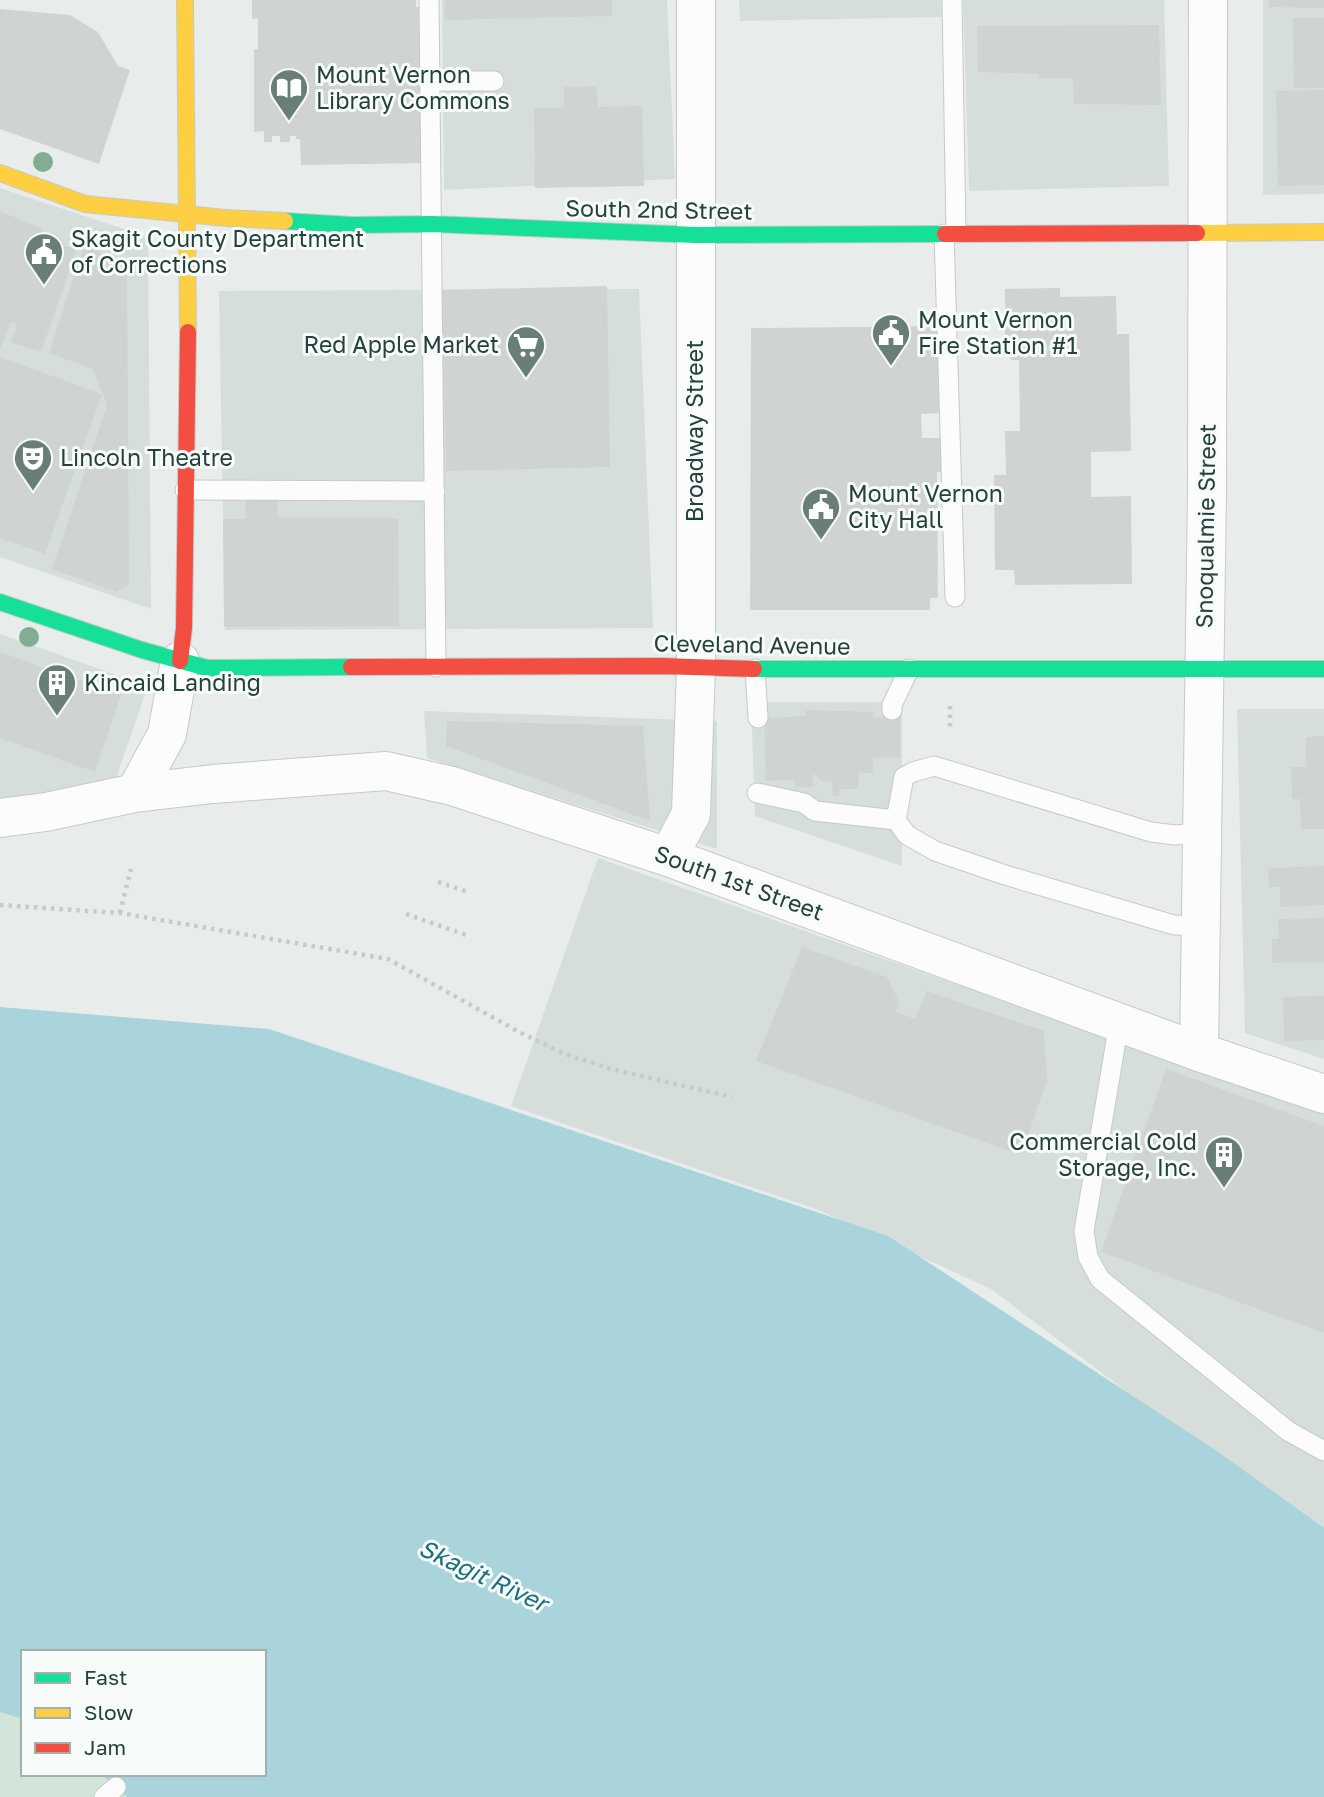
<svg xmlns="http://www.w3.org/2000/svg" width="1324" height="1797" viewBox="0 0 1324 1797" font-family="'Golos Text',sans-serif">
<rect width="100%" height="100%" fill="#e8edeb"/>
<path fill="#d6dedb" d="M442,0H667L675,179L444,190Z
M739,0H941L942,17L740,21Z
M963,0H1164L1169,186L969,191Z
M1263,0H1324V194L1263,195Z
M0,188L148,237L151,609L0,557Z
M639,289L653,628L225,630L219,291Z
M0,634L148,686L114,784L0,811Z
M751,702H902V866L755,816Z
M1237,709H1324V1059L1245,1033Z
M424,711L717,721V849L427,758Z
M598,858L1324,1114V1541L991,1289L816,1209L511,1106Z"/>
<path fill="#d1e6d8" d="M0,1706L23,1718V1774H163L208,1797H0Z"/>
<path fill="#a9d4db" d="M0,1007L269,1029L888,1236L1214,1449L1324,1528V1797H127L101,1774H264V1652H23V1719L0,1712Z"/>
<path fill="#cfd4d2" d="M252,0H416V7H426L427,163L301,165L300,139H296V136H290V142H280V136H272V142H264V131L254,132V49H258V18L252,19Z
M445,0H612V16L445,20Z
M1269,0H1324V8L1269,7Z
M0,9L70,15L98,32L118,66L130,70L99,164L0,129Z
M1293,18H1324V88H1294Z
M1159,25L1161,105L1074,104L1073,78H1039V74L978,72L977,26Z
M597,86L598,107L642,106L644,186L535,188L534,108H564V87Z
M1324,90V185L1278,186L1276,91Z
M0,211L43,229L41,240L77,249L41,352L11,342L17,324L11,322L0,349Z
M84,245L127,264L129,584L116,592L52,569L107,405L93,369L49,353Z
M607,286L610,467L446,471L442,290Z
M1060,288V297L1116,296L1117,334H1129L1131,451L1091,452V497L1131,496L1132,584L1015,585L1014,570H995L994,475H1006L1005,431H1020L1019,360H1011L1010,349H1005V289Z
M943,326L942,413L921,414L922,438H945V471L937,472L938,598H930V610H750L751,328Z
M0,357L102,394L45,554L0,538Z
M277,490L278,518H398L399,626L224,627L223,519H246L245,491Z
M0,652L121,695L95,772L0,738Z
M806,710L874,712L873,718L900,717V757L873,758V773H859L858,789H841L840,795L833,796L832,781L823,782L813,773V787H796L794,780L766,781L764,718L805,716Z
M447,721L643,726L650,821L446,746Z
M1324,736V829H1301L1300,799H1292L1291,767H1306V737Z
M1324,866V905L1280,907V887H1269L1268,868Z
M1324,918V962L1272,963V939H1279L1278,919Z
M802,947L887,977L899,1002L896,1012L915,1019L927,991L1044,1031L1047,1081L1021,1155L756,1061Z
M1324,996V1040L1284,1041L1283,997Z
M1166,1069L1324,1126V1333L1101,1252Z"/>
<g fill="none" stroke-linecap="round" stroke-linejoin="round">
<g stroke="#c5cac8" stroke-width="21">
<path id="lane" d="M429,0L436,667
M952,0L956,233
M429,81H494
M944,234L955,597
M185,490L435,491
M755,669L758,718
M892,710V705L909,669
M757,793L804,803L815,811L896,820
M1201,926L1174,925L1005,875L935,851L907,835L896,820L904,777L913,772L934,766L1151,832L1175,835L1201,833
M1119,1023L1084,1231L1088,1257L1100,1279L1288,1431L1324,1451
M104,1797L116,1787"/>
</g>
<g stroke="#c5cac8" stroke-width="40">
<path id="street" d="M135,793L167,734L180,661
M0,818L46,812L135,793L213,784L386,771L452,786L668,857L1199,1052L1324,1094
M668,857L691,814L696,667V0
M1199,1052L1207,491L1208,0"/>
</g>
<g stroke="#c3cbc8" stroke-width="18">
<path id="fast" d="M285,221L353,225L432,224L696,235L945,234
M0,602L142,650L207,668L351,667
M754,669H1324"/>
</g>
<g stroke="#c3cbc8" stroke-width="18">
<path id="slow" d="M185,0L188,332
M0,173L85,204L226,218L285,221
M1197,233L1324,232"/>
</g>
<g stroke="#c3cbc8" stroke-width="18">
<path id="jam" d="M945,234L1197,233
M180,661L184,628L188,332
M351,667L661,666L754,669"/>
</g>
<path stroke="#c3ccca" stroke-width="4.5" stroke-dasharray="3.5 5" stroke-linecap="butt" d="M950,706V730
M438,882L468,892
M0,905L120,913L388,959L521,1033L565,1054L611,1069L732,1097
M120,913L131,869
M406,914L469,936"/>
<use href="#lane" stroke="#fcfcfc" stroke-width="19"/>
<use href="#street" stroke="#fcfcfc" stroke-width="38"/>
<use href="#fast" stroke="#16e098" stroke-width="16"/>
<use href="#slow" stroke="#ffcf43" stroke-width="16"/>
<use href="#jam" stroke="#f24e42" stroke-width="16"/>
</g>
<g fill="#81ae93">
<circle cx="43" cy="162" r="10"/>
<circle cx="29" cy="637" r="10"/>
</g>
<defs>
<g id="library-pin" transform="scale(2.0125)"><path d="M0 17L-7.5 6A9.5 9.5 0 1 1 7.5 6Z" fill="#697e78" stroke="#f7fbf9"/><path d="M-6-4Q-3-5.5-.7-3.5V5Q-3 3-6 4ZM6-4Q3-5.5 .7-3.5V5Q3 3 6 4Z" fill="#fff"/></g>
<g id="civic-pin" transform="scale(2.0125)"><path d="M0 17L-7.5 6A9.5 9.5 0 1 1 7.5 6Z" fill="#697e78" stroke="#f7fbf9"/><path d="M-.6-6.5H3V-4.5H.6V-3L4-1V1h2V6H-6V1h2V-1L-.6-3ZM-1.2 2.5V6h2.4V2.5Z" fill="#fff"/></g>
<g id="supermarket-pin" transform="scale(2.0125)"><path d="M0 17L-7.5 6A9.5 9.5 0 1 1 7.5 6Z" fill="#697e78" stroke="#f7fbf9"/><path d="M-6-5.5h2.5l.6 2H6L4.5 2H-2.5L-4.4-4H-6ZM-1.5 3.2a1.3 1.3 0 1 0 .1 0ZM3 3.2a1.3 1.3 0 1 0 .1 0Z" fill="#fff"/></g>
<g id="theatre-pin" transform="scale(2.0125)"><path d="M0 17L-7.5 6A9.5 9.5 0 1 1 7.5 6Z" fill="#697e78" stroke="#f7fbf9"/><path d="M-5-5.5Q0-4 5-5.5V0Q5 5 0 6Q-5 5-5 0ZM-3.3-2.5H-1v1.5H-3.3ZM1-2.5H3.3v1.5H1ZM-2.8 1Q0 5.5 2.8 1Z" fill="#fff"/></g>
<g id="building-pin" transform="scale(2.0125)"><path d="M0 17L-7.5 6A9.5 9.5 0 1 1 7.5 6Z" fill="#697e78" stroke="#f7fbf9"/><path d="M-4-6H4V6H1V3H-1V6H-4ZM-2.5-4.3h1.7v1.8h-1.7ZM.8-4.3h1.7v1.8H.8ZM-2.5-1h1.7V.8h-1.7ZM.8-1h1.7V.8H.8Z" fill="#fff"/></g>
</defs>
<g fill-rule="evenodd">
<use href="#library-pin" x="289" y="88"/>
<use href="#civic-pin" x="44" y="252"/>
<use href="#civic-pin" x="891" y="333"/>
<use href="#supermarket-pin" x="526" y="345"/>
<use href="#theatre-pin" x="33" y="458"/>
<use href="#civic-pin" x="821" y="507"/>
<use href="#building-pin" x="57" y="683"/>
<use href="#building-pin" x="1224" y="1155"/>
</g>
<g text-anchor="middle" stroke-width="6" stroke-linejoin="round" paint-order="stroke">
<g font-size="23" fill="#24423a" stroke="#f7fbf9" text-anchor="start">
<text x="316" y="83">Mount Vernon<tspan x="316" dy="26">Library Commons</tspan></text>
<text x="71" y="247">Skagit County Department<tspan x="71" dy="26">of Corrections</tspan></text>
<text x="918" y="328">Mount Vernon<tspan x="918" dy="26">Fire Station #1</tspan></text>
<text x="499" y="353" text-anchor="end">Red Apple Market</text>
<text x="60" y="466">Lincoln Theatre</text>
<text x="848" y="502">Mount Vernon<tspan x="848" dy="26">City Hall</tspan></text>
<text x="84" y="691">Kincaid Landing</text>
<text x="1197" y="1150" text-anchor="end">Commercial Cold<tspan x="1197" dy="26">Storage, Inc.</tspan></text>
</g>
<g font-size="23" fill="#24423a" stroke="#f7fbf9">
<text transform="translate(659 210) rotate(1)" y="8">South 2nd Street</text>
<text transform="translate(695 431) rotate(-90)" y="8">Broadway Street</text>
<text transform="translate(1206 526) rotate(-89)" y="8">Snoqualmie Street</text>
<text transform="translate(752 645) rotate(1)" y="8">Cleveland Avenue</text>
<text transform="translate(739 883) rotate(20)" y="8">South 1st Street</text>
</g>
<g font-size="24" font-style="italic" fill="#1c6f80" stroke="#f7fbf9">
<text transform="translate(483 1576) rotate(25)" y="8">Skagit River</text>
</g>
</g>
<rect x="21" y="1650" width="245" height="126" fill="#f7fbf9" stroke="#a3b1ad" stroke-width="2"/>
<rect x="35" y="1673" width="35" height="10" fill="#16e098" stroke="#a3b1ad" stroke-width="2"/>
<text x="84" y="1685" font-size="21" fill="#24423a">Fast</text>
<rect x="35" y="1708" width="35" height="10" fill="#ffcf43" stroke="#a3b1ad" stroke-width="2"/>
<text x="84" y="1720" font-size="21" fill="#24423a">Slow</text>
<rect x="35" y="1743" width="35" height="10" fill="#f24e42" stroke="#a3b1ad" stroke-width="2"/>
<text x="84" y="1755" font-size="21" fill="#24423a">Jam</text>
</svg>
